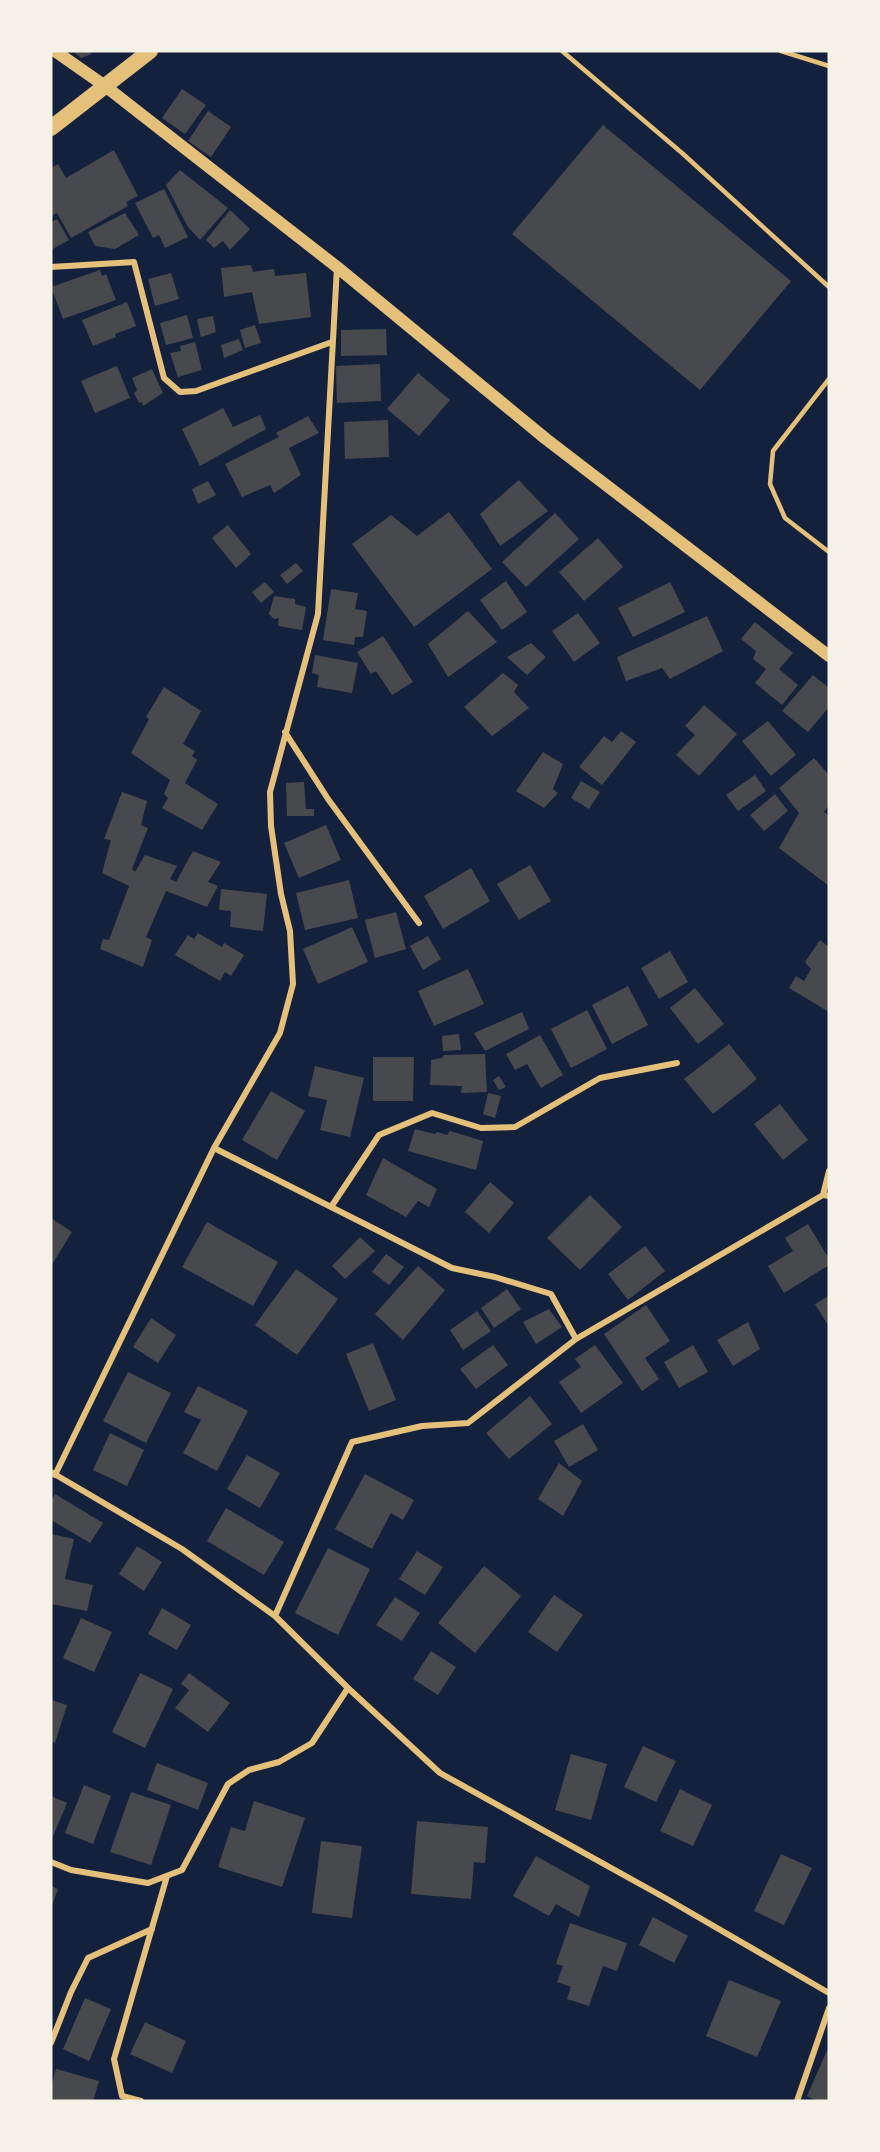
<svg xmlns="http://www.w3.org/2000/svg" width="880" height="2152" viewBox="0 0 880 2152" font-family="'Open Sans',sans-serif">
<rect width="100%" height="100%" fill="#14213d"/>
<path fill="#48494c" d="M72,51H89L92,54L81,58Z
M182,89L206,105L185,134L162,118Z
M208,111L231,127L211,157L188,141Z
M603,125L791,281L700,390L512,234Z
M114,150L138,196L126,202L128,206L71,238L57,213L51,216V168L58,164L66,178Z
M180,170L228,208L200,240L188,227L166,185Z
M164,189L188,237L165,248L159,235L153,238L135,203Z
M230,210L250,229L230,250L223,241L214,248L206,240Z
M125,213L139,235L115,249L95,246L88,232Z
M57,219L69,240L51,250V222Z
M251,265L253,272L274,269L275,276L306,273L311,317L259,324L252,292L224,297L221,268Z
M100,270L102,276L106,274L116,300L63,319L51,287Z
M171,273L179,299L155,306L148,279Z
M127,302L136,326L115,334L116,337L93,346L82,320Z
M187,315L193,338L166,345L160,323Z
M213,316L216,332L201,337L197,319Z
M255,325L261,343L245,348L240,330Z
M386,329L387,355L341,356V330Z
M239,339L243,350L224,358L221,345Z
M195,342L202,370L178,377L170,353L181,351L180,346Z
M380,364L381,401L337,403L336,366Z
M117,366L130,398L95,413L81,381Z
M152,369L163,393L143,406L142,402L139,403L134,393L137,390L132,378Z
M418,373L450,400L419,436L387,409Z
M223,408L233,427L260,415L266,429L200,466L182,429Z
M308,416L319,433L289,448L301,475L274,493L270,485L242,497L225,464L279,437L276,433Z
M388,420L389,457L345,459L344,422Z
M519,480L548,511L500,546L480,514Z
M208,481L216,495L198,504L192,489Z
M449,512L492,569L414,627L352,544L391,515L417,536Z
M555,513L579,539L526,587L502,562Z
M228,525L251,554L236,568L212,538Z
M598,538L623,567L584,601L559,572Z
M296,563L303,571L287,584L280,575Z
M506,581L527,612L502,630L480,600Z
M265,582L274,592L261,603L252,592Z
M670,582L685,612L633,637L618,608Z
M331,589L358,593L355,609L367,611L363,637H355L354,645L323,640Z
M274,596L295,599V604L306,607L302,630L278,626L279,618L274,619L269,614Z
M468,611L497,642L448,677L428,644Z
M578,613L600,643L574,662L552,631Z
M707,616L723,651L670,679L662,668L626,681L617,657Z
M755,622L793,653L779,669L798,685L782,705L755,683L766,669L753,659L756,651L741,639Z
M383,636L413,682L392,695L376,671L371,674L357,652Z
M531,643L546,657L527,675L507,657Z
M315,655L358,663L352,693L317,687L319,675L312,673Z
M503,673L518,685L514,692L529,708L492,736L464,707Z
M813,675L829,688V707L808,732L782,711Z
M164,687L201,711L183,744L195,751L192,756L197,760L185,783L218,804L202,830L162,808L168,798L164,794L170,780L131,753L149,719L146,717Z
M704,705L737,734L699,776L676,755L695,735L685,726Z
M768,721L796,755L771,776L742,741Z
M621,731L636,742L602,785L579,767L604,736L612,742Z
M543,752L563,764L553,789L558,793L544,808L516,791Z
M814,758L829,775V805L824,812L829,816V886L779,848L799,813L779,788Z
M755,775L766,791L738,811L726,795Z
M581,781L600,792L589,809L571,798Z
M304,782L306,809H314V816H287L286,783Z
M122,792L147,801L141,825L148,828L132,869L135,872L145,855L177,866L170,879L176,882L193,851L221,862L208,882L218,886L207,907L166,891L146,937L152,940L143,967L100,949L103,939L109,940L129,886L102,873L111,840L104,839Z
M775,794L788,811L764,831L750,815Z
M326,825L341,860L299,878L284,843Z
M530,865L551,901L519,920L497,884Z
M471,868L490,901L443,929L424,896Z
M349,880L358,918L305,930L296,893Z
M221,889L267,894L263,931L230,927L231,911L219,910Z
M396,912L406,949L375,958L365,920Z
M352,927L368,962L318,984L303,949Z
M198,933L222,947L224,943L244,955L231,976L225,972L220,981L175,955L188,935L194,939Z
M428,936L441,959L423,970L410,946Z
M820,940L829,947V1012L789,988L796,976L804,981L811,969L805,962Z
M670,951L688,982L659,999L641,968Z
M468,969L484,1004L434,1026L418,991Z
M628,986L648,1025L612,1044L592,1005Z
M695,988L724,1024L698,1044L670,1008Z
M587,1010L607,1049L571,1068L551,1029Z
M522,1012L529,1029L485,1051L474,1033Z
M459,1034L461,1050L443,1051L442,1036Z
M540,1035L563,1075L541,1088L527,1064L515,1070L506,1054Z
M729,1044L757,1079L713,1114L684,1079Z
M485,1054L487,1092L461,1093L462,1086L430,1085L431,1060L442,1058L444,1055Z
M373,1057H414L413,1101H373Z
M315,1066L364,1078L350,1137L320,1130L327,1100L308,1096Z
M499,1076L506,1087L499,1090L493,1080Z
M271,1091L305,1111L277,1160L242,1140Z
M488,1093L501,1096L495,1118L483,1114Z
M780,1104L808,1140L783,1160L754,1124Z
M415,1129L435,1134L437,1132L447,1135L450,1131L483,1141L476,1170L408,1151Z
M383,1158L437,1189L429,1207L418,1201L406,1217L366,1195Z
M490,1182L514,1203L489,1233L465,1212Z
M590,1195L622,1227L580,1270L547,1238Z
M51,1218L72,1232L51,1266Z
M207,1222L278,1262L253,1306L182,1267Z
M808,1224L829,1259V1265L784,1293L768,1266L793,1251L785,1238Z
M360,1237L375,1251L345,1279L332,1266Z
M645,1246L665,1271L628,1300L608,1274Z
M386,1254L404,1267L389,1285L372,1272Z
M418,1266L445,1290L403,1340L375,1314Z
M296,1269L338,1299L297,1355L255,1325Z
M507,1289L521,1309L494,1328L481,1308Z
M829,1296V1327L815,1304Z
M646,1305L670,1341L645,1358L659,1379L642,1391L604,1334Z
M549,1309L562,1327L536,1344L523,1322Z
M477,1311L491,1331L463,1350L450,1330Z
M151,1318L176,1335L158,1363L133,1347Z
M748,1322L760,1349L733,1366L717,1340Z
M373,1343L396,1400L369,1411L346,1354Z
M493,1345L508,1365L476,1389L460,1369Z
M595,1345L623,1383L581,1413L559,1382L581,1367L575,1359Z
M693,1345L708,1372L679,1388L664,1362Z
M128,1372L171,1393L146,1443L103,1421Z
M198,1386L248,1411L217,1471L183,1453L201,1420L184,1412Z
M530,1396L552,1424L509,1459L486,1433Z
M583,1424L598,1450L569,1467L554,1441Z
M110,1433L144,1450L127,1486L93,1470Z
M247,1455L280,1473L260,1508L227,1489Z
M559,1463L582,1481L563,1516L538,1499Z
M365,1474L414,1500L403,1520L391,1513L372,1549L335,1529Z
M55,1494L103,1523L90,1543L51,1520V1501Z
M226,1508L284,1542L264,1575L207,1541Z
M51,1534L74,1539L65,1579L93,1585L87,1611L51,1604Z
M137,1546L162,1562L144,1591L119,1574Z
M328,1548L370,1569L338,1635L295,1613Z
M417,1551L443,1567L425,1595L399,1579Z
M484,1566L521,1596L475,1653L438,1623Z
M554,1595L583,1615L557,1652L528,1632Z
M395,1597L420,1613L402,1641L376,1625Z
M162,1608L191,1625L177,1650L148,1634Z
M81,1618L112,1632L94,1672L63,1658Z
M431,1651L456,1667L438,1695L413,1679Z
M140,1673L173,1689L145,1748L112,1732Z
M189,1673L230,1703L208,1732L175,1708L189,1690L181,1684Z
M51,1700L67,1705L55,1743L51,1741Z
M643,1746L676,1761L656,1802L624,1787Z
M571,1754L607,1764L591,1820L555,1810Z
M157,1763L208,1783L198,1810L147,1790Z
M84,1785L111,1796L93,1844L65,1833Z
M680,1789L712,1805L693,1846L660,1831Z
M131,1792L171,1805L151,1865L110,1852Z
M51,1796L67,1803L51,1841Z
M254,1801L305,1818L282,1887L218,1867L231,1827L245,1831Z
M417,1821L488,1827L485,1863L474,1862L471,1899L411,1894Z
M321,1841L362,1846L352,1918L312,1913Z
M781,1854L812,1868L784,1925L754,1911Z
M536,1856L590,1886L579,1917L556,1904L549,1916L513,1896Z
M51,1886L58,1889L51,1908Z
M653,1917L688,1936L674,1963L639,1945Z
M570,1923L627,1943L617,1971L603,1966L589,2006L567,1999L571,1987L557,1982L563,1966L556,1964Z
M729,1980L781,2001L757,2057L706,2036Z
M85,1998L111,2009L89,2061L63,2049Z
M145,2022L186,2041L172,2073L130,2054Z
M829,2046V2101H817L807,2096Z
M56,2069L99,2081L93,2101H51V2087Z"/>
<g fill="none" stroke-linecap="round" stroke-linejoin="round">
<path stroke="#e5c07b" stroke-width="4.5" d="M562,51L682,153L829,287
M781,51L829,66
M829,379L773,451L770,484L785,518L829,552"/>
<path stroke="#e5c07b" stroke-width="6" d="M51,267L134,262L164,378L180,392L196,391L332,342
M285,732L328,799L419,923
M214,1148L452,1268L495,1277L551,1294L576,1339
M823,1195L829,1171
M331,1207L379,1135L432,1113L481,1128L515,1127L600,1078L677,1063
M51,1472L182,1549L275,1616L348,1688L440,1773L667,1899L829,1993
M55,1475L214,1148L280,1033L293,984L290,931L281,894L271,826L270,792L318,614L337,267
M275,1616L352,1442L422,1426L468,1423L576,1339L823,1195L829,1196
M51,1862L71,1870L148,1883L182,1870L228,1784L249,1770L279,1762L312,1743L348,1688
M51,2043L71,1992L88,1958L152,1929
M141,2101L122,2096L114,2059L167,1876
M797,2101L829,2008"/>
<path stroke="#e5c07b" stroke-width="12" d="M55,51L105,86L337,267L546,439L829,656"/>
<path stroke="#e5c07b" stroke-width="16" d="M51,128L150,51"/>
</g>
<rect width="880" height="2152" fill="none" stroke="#f6f1e7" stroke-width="105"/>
</svg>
